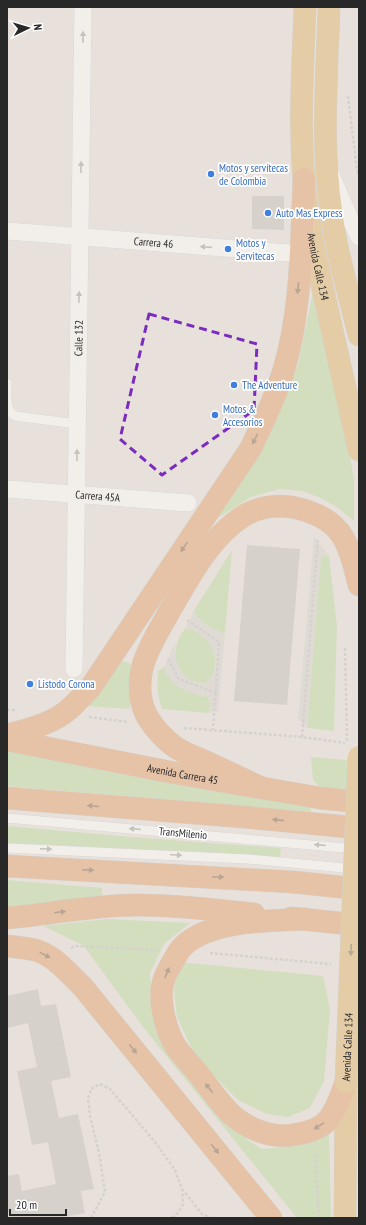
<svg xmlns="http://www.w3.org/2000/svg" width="366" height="1225" viewBox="0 0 366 1225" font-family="'PT Sans Narrow',sans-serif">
<rect width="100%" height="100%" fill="#e8e1db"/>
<path fill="#bad99d" d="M313,292L343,415L354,480V521L338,508L321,498L302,491L279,489L251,497L213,521L241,479L275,423L298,364Z
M232,550L225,633C211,629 202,623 193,612Z
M321,555L329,556L337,626L334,731L307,728Z
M189,629C209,632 222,658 212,676C211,678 208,681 206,683C176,686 167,651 184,630Z
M118,660L132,664L130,686V709L86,706Z
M164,667L167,675L196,694L208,697L211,706L208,713L162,709C157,696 157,685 158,671Z
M7,750L34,757L99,767L311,805V812L7,786Z
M311,757L359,761V791L321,788L313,780Z
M7,826L144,838L281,848L280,858L7,845Z
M7,880L102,888V900L7,909Z
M107,919L190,923L164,944L150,973L153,1007L208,1098L246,1139L262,1149L299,1146L329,1127L331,1218H297L143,1027L83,945L43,926Z
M180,962L323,976L330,1010L324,1081L310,1108L288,1117L267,1114L238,1100L215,1077L192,1049L177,1017L174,990Z"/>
<path fill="#d5d1cd" d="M314,536L329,556L321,555L307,728L298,719Z
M193,612L203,623L211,628L225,633L218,712L208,713L211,706L208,697L186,691L177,686L167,675L164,667L176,641L175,650L176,660L182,673L191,681L198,684L206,683L212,676L216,665L215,655L208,641L194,630H184Z"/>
<path fill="#c1bcb6" d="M252,196H284V230L252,229Z
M247,545L300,549L287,705L234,701Z
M38,989L41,1006L56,1004L71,1077L51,1081L59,1118L78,1114L94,1189L81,1191L85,1213L59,1218H9L8,1211H7V1176L19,1174L22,1191L56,1184L48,1142L32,1145L17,1071L37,1067L28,1023L7,1028V996Z"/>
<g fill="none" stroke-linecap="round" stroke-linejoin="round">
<g stroke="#c6cbd4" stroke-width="10">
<path id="service" d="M7,383C7,393 4,410 15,416L77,424
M7,818L356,849
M7,848L248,859L355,869"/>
</g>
<g stroke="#c6cbd4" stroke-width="18">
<g id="minor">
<path d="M332,177L350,219L359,237"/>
<path id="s1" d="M7,231L301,254"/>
<path id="s2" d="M7,489L188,503"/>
<path id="s3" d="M74,669L83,7"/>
</g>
</g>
<g stroke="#bebebe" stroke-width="23">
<g id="primary">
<path id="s4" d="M305,7C303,64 299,122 304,179C306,204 310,229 315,254L359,450"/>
<path d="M329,7C327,75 321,143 331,210C336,252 349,294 359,335"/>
<path d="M345,1218L346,1083"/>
</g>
</g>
<g stroke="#bebebe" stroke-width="23">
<g id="trunk">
<path d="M7,735C26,730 47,725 63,714C74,706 82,696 91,687L251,448C263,422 276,397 284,369C302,308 301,242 304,179"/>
<path id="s5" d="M7,740L175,773L320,798L359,802"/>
<path d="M262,788C242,779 222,769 202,760C193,756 182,752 175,747C164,739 155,729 148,718C139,703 138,682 143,665C148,648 159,630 168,614C188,580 210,536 245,515C264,504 287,504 307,511C322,516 336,524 344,539C352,553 355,570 359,585"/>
<path d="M7,798L244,817L359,828"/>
<path d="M7,866L293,882L359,889"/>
<path d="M7,918C50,914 94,905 138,905C177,905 216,910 254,914"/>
<path d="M291,918L359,925"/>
<path d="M305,919C271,921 216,920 188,942C182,946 178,952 175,958C170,966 165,974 163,983C158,1001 166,1031 176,1047C183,1057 193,1067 201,1077C209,1088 218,1100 227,1110C245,1129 273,1140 298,1134C309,1132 321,1128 328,1120C337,1109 341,1095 346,1082"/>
<path d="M7,946C16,947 26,948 35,950C54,955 68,973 82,986L271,1218"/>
</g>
</g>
<path stroke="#bebebe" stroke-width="2.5" stroke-dasharray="3 2" stroke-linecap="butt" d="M348,96L357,170L359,174
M187,620L219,642L213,730
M168,659L179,679L216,693
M7,710H16
M89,717L128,722
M184,728L302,737L345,743
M302,737L318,538
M71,948L75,946L157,950
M210,953L331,964
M315,1155L319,1218
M182,1189L202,1214L211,1218
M91,1218L105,1192L99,1153L90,1116L88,1099L91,1089L100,1084L110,1089L155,1142L175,1170L182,1189L183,1204L177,1214L171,1218"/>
<use href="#service" stroke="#fff" stroke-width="9"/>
<use href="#minor" stroke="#fff" stroke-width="17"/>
<use href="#primary" stroke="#dfb269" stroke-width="22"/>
<use href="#trunk" stroke="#e49e66" stroke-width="22"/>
<g stroke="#bebebe" stroke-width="23" stroke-linecap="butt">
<g id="primary-bridge">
<path id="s6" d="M346,1082L359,757"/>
</g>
</g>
<path stroke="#bebebe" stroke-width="2.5" stroke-dasharray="3 2" stroke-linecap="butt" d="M345,648L347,741"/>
<use href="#primary-bridge" stroke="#dfb269" stroke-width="22"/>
</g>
<defs><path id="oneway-solid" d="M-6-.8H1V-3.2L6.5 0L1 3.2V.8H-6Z"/></defs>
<g fill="#9e9e9e">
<use href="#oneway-solid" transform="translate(83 37) rotate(-89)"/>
<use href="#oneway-solid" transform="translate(81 167) rotate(-89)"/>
<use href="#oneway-solid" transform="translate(206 247) rotate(-176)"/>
<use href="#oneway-solid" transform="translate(79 297) rotate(-89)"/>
<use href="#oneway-solid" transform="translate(77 455) rotate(-89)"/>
<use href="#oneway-solid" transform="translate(135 829) rotate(-175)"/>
<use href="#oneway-solid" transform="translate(320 845) rotate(-175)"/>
<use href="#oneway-solid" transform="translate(46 849) rotate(3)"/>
<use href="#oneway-solid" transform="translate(176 855) rotate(3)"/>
</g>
<g fill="#7d5d44">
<use href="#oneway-solid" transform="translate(298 288) rotate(95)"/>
<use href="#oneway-solid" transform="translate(255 439) rotate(116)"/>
<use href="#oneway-solid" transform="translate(184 547) rotate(125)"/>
<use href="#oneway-solid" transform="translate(93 806) rotate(-175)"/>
<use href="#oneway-solid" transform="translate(278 820) rotate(-174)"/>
<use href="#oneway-solid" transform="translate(88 870) rotate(3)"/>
<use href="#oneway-solid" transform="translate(218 877) rotate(3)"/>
<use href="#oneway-solid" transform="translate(60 912) rotate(-7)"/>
<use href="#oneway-solid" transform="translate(45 955) rotate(28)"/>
<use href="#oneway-solid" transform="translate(167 973) rotate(-68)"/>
<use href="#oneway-solid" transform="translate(133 1049) rotate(51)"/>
<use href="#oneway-solid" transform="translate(209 1088) rotate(-129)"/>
<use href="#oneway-solid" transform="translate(319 1126) rotate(148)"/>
<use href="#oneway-solid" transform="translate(215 1149) rotate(51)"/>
</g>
<use fill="#7a6645" href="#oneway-solid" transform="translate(351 950) rotate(92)"/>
<path d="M0 0H366V1225H0ZM149,314L257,344L254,410L162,475L120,439Z" fill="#e8e1db" fill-opacity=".55" fill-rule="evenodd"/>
<path fill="none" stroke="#7b2cbf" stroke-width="3" stroke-dasharray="8 5" stroke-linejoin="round" d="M149,314L257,344L254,410L162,475L120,439Z"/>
<g fill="#3f7fe0" stroke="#fff" stroke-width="1.5">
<circle cx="211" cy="174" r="4"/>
<circle cx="268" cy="213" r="4"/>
<circle cx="228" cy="249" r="4"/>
<circle cx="234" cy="385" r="4"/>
<circle cx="215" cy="415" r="4"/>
<circle cx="30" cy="684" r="4"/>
</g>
<g text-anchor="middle" stroke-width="3.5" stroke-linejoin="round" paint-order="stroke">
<g font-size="11" fill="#366cbe" stroke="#fff" text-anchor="start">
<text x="219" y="172">Motos y servitecas<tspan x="219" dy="13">de Colombia</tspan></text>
<text x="276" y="217">Auto Mas Express</text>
<text x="236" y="247">Motos y<tspan x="236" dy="13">Servitecas</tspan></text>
<text x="242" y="389">The Adventure</text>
<text x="223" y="413">Motos &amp;<tspan x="223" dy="13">Accesorios</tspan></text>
<text x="38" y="688">Listodo Corona</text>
</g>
<g font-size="11" fill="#282828" stroke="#fff">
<text dy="4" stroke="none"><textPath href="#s1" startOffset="147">Carrera 46</textPath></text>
<text dy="4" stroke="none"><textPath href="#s4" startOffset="261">Avenida Calle 134</textPath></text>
<text dy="4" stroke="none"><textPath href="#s3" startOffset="331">Calle 132</textPath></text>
<text dy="4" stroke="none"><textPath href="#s2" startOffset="91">Carrera 45A</textPath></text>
<text dy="4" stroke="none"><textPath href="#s5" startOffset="179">Avenida Carrera 45</textPath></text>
<text transform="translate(183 833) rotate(5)" y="4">TransMilenio</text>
<text dy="4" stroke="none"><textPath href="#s6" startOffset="35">Avenida Calle 134</textPath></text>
</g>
</g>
<rect width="366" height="1225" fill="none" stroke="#282828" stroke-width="16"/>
<g transform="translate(28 28) rotate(85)" stroke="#ffffff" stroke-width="3" paint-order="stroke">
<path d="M0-3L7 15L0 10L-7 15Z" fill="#282828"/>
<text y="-6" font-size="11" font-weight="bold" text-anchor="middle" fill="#282828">N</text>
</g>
<path d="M10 1209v6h56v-6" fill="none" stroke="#282828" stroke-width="2"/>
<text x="16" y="1209" font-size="12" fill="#282828" stroke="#ffffff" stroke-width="3" paint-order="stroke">20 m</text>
</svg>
